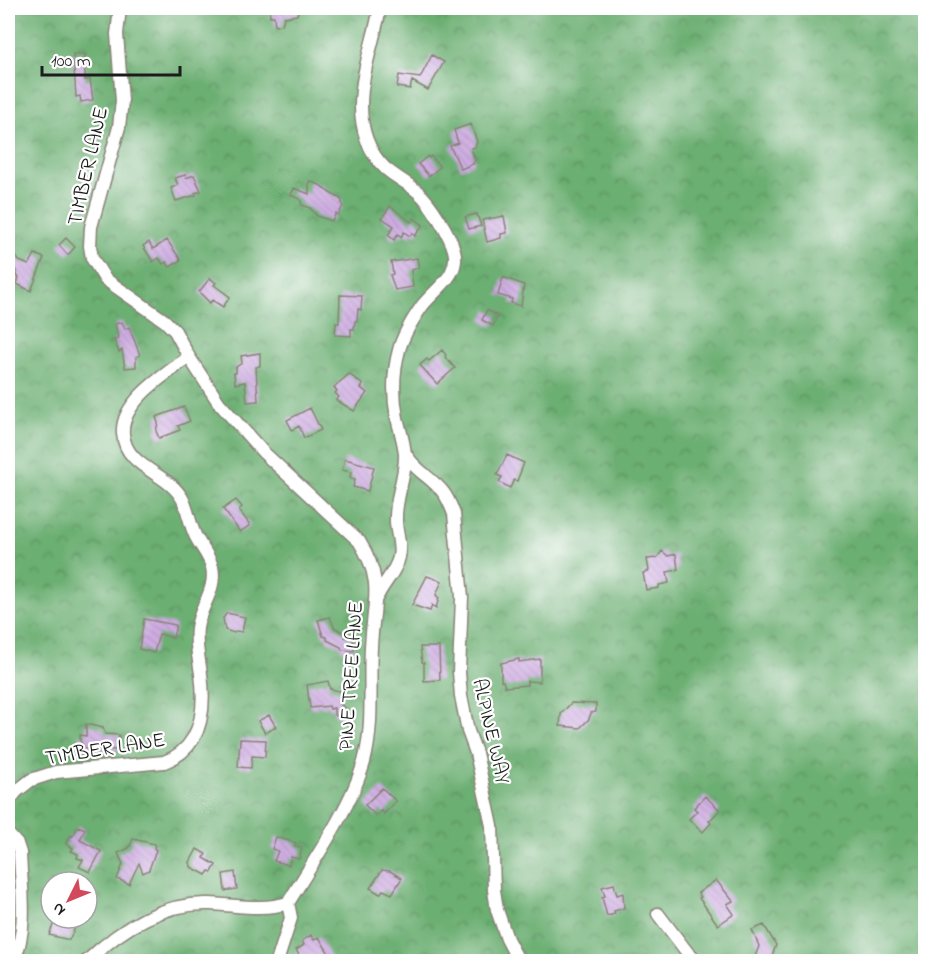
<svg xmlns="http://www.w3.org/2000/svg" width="933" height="969" viewBox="0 0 933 969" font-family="'Indie Flower',sans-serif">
<defs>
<pattern id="forest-crowns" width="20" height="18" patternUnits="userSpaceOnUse" patternTransform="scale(1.5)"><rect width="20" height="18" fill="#6caf72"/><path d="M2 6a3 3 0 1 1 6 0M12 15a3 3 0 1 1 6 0" fill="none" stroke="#588e5d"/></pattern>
<pattern id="building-back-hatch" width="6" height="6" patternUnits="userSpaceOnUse" patternTransform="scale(1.5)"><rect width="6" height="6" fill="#cfade2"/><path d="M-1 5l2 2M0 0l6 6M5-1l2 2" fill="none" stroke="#b194c1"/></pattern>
</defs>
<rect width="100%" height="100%" fill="#fff"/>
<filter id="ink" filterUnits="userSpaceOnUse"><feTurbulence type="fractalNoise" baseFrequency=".0167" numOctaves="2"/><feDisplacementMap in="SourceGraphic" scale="12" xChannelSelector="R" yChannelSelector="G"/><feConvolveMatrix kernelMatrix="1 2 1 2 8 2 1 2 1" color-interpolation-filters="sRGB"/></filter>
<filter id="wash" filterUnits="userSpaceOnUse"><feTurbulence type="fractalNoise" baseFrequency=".008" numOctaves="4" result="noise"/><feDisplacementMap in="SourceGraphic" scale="24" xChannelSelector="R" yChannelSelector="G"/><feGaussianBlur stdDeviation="1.35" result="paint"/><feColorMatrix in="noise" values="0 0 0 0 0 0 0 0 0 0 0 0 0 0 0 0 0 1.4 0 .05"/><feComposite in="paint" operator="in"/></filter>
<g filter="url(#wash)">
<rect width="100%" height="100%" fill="#f4e8d2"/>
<path fill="url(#forest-crowns)" stroke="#446647" stroke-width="1.5" fill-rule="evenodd" d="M8,8H925V961H8ZM51,882H87V918H51Z"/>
<g id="blocks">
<path fill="url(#building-back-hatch)" d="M269,8H299L297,15L284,17L282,25L275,26L274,16H270Z
M73,54H85V80L90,79L93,100L81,102L80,96L76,97Z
M432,55L444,62L428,90L412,81L410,89L397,87L399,75L420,78Z
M471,124L477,142L475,147L471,148L475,160L473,164L461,169L450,146L458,143L454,130Z
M428,156L429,158L431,156L440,167L429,176L418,164Z
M185,175L186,178L194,175L201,191L195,193L196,195L176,201L171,188L178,185L175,178Z
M309,181L320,185L330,193L341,199L343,206L338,215L336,213L332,221L317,216L310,208L302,205L300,199L291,195L294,188L309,194Z
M390,206L411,222L414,218L423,225L415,236L412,233L410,236L404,232L401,237L398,234L394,240L388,235L394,226L382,218Z
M477,214L481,226L469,229L465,217Z
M504,216L507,233L501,234V238L487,242L482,220Z
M66,238L75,247L68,255L59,245Z
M167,240L181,260L170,267L166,262L163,264L159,258L153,262L143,246L149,242L153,249Z
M35,254L44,258L31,291L17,284L19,277L16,276L17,273L10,260L16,256L19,261L29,265Z
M417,258L419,268L411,270L413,287L395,290L390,275L393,274L391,262Z
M503,277L524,285L521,306L511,303L512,299L498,295Z
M210,278L216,283L214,285L230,297L223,307L212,300L210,303L199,292Z
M340,295L362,296L361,310L358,309L357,321H355L354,329H351V336L335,335L336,323H339Z
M487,310L498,316L493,326L482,320Z
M122,322L125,329L129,327L140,355L136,357V367L125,368L122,350L119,352L114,340L118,338L115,324Z
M442,350L446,355L445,357L455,368L437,384L420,365L427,359L429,361Z
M260,353V366L256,367L258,401L247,402L245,382L235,384L234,373H236V367L242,363L241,356Z
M349,374L363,385L361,388L367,393L354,411L336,400L339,397L335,393L337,391L334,387Z
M184,407L190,421L178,426L180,430L159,438L156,431L158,423L156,417Z
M310,408L321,430L304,438L299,426L292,430L287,420Z
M507,455L524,463L517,481L514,480L510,488L499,482L502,477L497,475Z
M345,459L374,467L368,491L353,487L355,479L350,478L351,472L342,470Z
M236,500L242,507L239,510L250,525L240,532L223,509Z
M662,551L668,556L676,554L678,570L667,572L669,583L659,585V588L646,590L643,573L649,571L647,559L657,558Z
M427,576L442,581L436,595L439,598L436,608L432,605L430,611L412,605Z
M227,613L245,617L242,632L236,631L234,633L225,630L223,618Z
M330,617L334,627L345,634V637L353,638L354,651L342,650L341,647L327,640V637L323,636L318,620Z
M144,619L176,625L173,638L159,634L154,653L139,649Z
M420,647H439L440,680L424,681V663L422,662Z
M519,659V662L540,659V682L527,681V685L505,687L503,681H501V663Z
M328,681L330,689L340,691L341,705L348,710L341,719L334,714V708L330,709L329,706L310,708L307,685Z
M571,703L596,704V712L591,713L589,719L580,728L560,726L561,714Z
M269,715L276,727L265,733L258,721Z
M86,724L103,728L105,734L119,735L118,750L86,749L80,741V735L86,736Z
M240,739L266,740L265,757L252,756L251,768L238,767Z
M382,788L396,801L384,814L381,810L376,816L365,805Z
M705,796L720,810L709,821L711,823L703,832L689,819L697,811L694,808Z
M78,826L85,829L80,840L101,851L90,872L79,867L83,860L77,858L78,854L71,851L73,848L66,844L71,835L73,836Z
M276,837L296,843L295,846L302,848L299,859L291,857L289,865L274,861L278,851L272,849Z
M133,839L155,844L154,848L156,850L149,870L143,873L139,863L129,884L117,879L123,864L118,853L129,848Z
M197,849L206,854L204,858L216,865L212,872L209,871L206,875L191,867L190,862Z
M382,870L390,871L402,878L392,894L383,890L380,894L370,888Z
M235,872L237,889L225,891L223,874Z
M716,880L733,901L727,904L734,914L718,925L699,898L701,897L698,893Z
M614,884L617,895L623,893L624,908L614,911L615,914L607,916L602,897L605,896L602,887Z
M56,918H73L70,926L75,928L69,940L49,935Z
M764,925L776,945L770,962H753L759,946L752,930Z
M311,935L314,940L319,937L331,957L329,958L331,962H303L296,950L304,945L302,941Z"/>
</g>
</g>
<g filter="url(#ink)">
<use href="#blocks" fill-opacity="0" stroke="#888277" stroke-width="1.5"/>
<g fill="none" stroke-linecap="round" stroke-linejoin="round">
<g stroke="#888277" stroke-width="15">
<path id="minor" d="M405,453C414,470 431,477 443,492C448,498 451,506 454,514L462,597L459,672L461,696L468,731L476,753L492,826L494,890L497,910L507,939L519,962
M377,597C383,583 396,572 399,557C402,544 395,531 396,517C396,495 406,476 405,454C404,442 400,430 397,418C393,397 393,372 399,350C403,335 413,319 422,306C435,289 461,275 454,250C450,235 430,202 418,192C408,183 395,177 385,168C368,152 361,128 361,106C361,73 374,40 380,8
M8,802L17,791L31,780L56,772L164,762C202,748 206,710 201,674C199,659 195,643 197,628C200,606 217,590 212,567C209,555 200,546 195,535C190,524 188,511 183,500C169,472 126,469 123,434C120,402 166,374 189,357
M8,834L17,844L20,853C21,887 29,929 13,962
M658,914L687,952L697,962
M86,962C119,930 162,902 210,904C236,905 262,911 288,903C313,862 351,807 364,762C374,725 369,685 371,647C373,603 385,582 359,541L263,452L219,403L189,357L175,331L165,321L105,279L92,258L90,246L91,227L119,127L122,101L117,34L120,8
M277,962L291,918L288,903"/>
</g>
<use href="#minor" stroke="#fff" stroke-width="12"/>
</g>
</g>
<g text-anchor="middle" stroke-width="4.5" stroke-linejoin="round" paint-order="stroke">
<g font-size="21" fill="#1c1c1c" stroke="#fff">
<text transform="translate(87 166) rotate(-77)" y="7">TIMBER LANE</text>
<text transform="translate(350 676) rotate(-86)" y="7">PINE TREE LANE</text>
<text transform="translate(492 731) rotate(77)" y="7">ALPINE WAY</text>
<text transform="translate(105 748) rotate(-9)" y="7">TIMBER LANE</text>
</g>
</g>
<rect width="933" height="969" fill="none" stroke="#fff" stroke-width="30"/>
<g transform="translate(69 900) rotate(227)"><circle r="28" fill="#ffffff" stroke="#a4a4a4" stroke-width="1.5"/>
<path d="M0-4.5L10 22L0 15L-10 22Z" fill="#d1495b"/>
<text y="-9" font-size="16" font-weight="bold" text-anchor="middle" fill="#1c1c1c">N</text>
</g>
<path d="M42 66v9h138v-9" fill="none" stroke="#1c1c1c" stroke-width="3"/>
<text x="51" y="66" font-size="18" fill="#1c1c1c" stroke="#ffffff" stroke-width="4.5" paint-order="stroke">100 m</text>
</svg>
